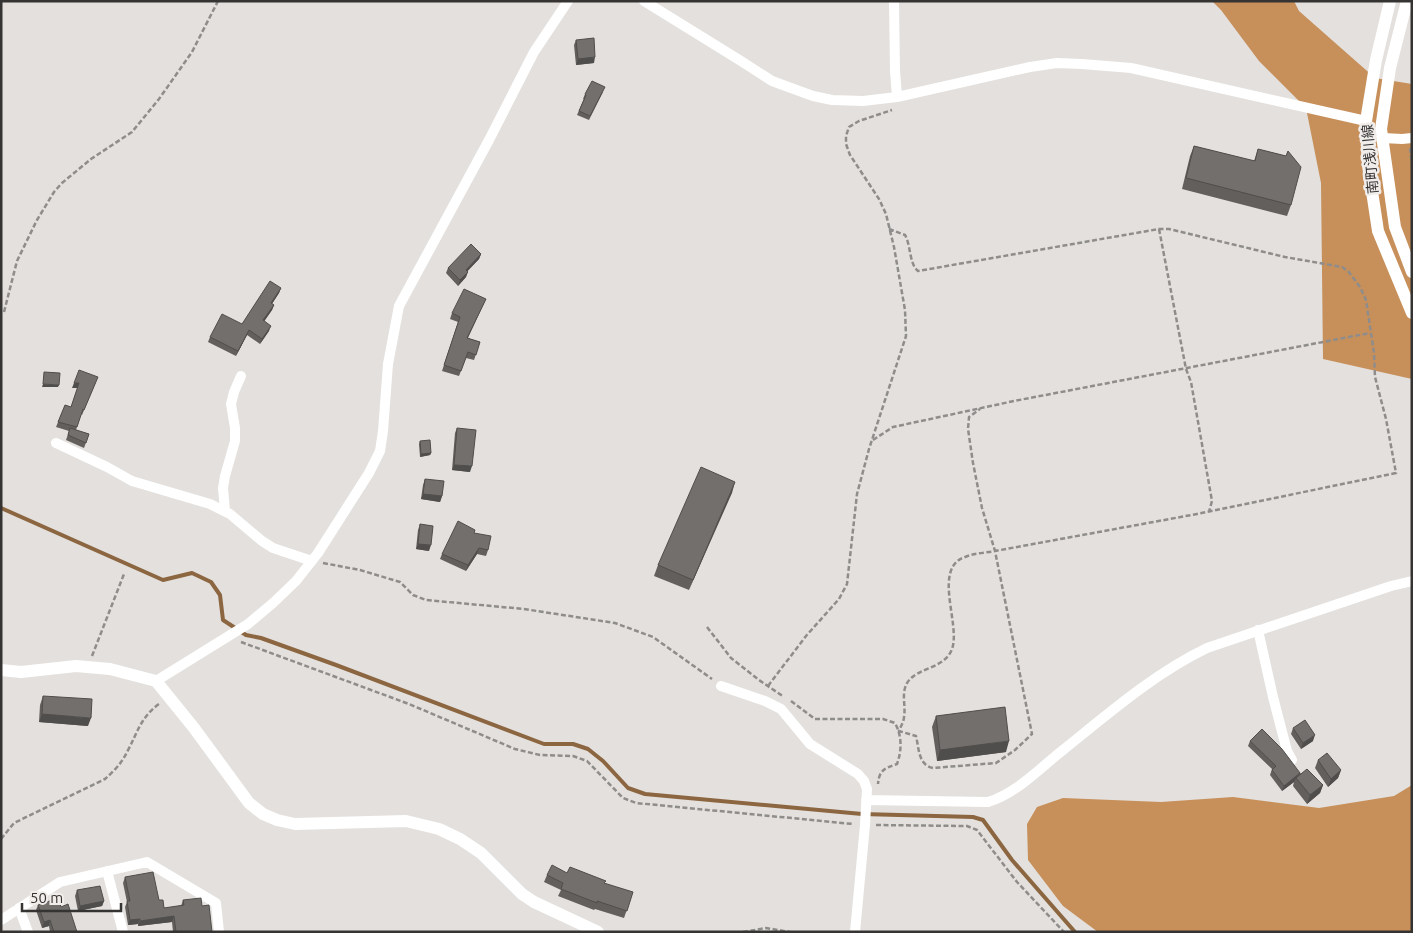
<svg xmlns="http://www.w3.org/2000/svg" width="1413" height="933" viewBox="0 0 1413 933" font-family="Ubuntu,'Noto Sans JP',sans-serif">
<rect width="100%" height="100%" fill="#e3e0dd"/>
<path fill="#c78f5a" d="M1212,1H1294L1299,11L1375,78L1412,84V379L1323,359L1321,183L1306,108L1259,61L1221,10Z
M1412,785V932H1098L1063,906L1028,860L1027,824L1037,807L1063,798L1161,802L1233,797L1319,808L1394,796Z"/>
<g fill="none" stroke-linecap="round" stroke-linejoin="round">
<path stroke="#8c6640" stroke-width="4" d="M1,508L163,580L192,573L211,582L220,595L223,620L246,635L261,638L336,665L544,744H573L588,749L603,761L628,788L645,794L862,814L973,817L983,820L1012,860L1075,932"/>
<path stroke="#8f8d8b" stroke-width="2.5" stroke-dasharray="5 2.5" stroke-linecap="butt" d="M1410,148L1412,166
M889,229L905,235C911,245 909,264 918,271L1159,229H1169L1285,257L1342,267L1348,271L1360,287L1366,300L1374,353L1375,377L1386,419L1396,473L1197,514L995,551C985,553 974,553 965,557C932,568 961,625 952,649C945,669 917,667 907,683C901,694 906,705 904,717C904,721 901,726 899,731L916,736C919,748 918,765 933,768L996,763L1015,750L1032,734L995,551L982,508L973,463L968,429L969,417L980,409
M1159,229L1186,369L1191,382L1212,501L1209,512
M4,312L17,261L37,220L54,192L62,183L91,159L132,132L159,99L192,52L218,1
M873,440L893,427L1014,401L1370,333
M323,563L360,570L400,582L413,595L426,600L524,609L615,623L653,637L712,679
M707,627L731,658L759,680L784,697
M241,642L409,704L515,749L540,755L573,756L587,761L623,798L636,803L853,824
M92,656L124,574
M768,686L806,636L839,599L847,584L857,494L869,449L906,336L905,310L894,247L886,214L879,199L850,155L846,144V136L849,127L859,121L892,110
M791,701L815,719H883L895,723C902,736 902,750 897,764C885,768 879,770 878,784
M876,825L967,826L977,830L1017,882L1064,932
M1,839L14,823L105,779C113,772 122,763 127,752C138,732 140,718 159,704
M743,932L766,928L790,932"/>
<path stroke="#fff" stroke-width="10" d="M644,1L741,61L772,81L813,96L832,100L863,101L897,97L1030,67L1057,63L1082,64L1131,68L1366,121
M894,1L895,71L897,97
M1383,138L1402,139L1412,138
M56,443L107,467L132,481L210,504L230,514L262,541L273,548L312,561
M225,511L223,488L225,476L235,441V428L231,404L234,392L241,376
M1258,630L1273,697L1287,751L1292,760
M156,681L248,624L273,603L296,581L318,553L369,473L380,451L383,431L388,364L399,306L489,140L534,52L568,1
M721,686L765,701L781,709L810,744L858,774L864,781L867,789L865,825L855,932
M866,800L988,802C1017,793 1040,768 1063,750C1109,713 1155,673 1207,648L1391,586L1412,581
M107,871L123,932
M19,908L28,932
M1,920L60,882L147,862L216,903L219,932"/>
<path stroke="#fff" stroke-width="12" d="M1390,1L1376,60L1366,121L1368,165L1378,231L1412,313
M1407,1L1390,68L1381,129L1395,227L1412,272
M1,670L21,672L76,666L87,667L110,669L156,681L194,728L249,803L263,814L277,820L295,824L406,821L439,829L460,839L481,853L522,894L534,902L598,932"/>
</g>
<path fill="#625f5d" d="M576,40L594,63L576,65L574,45Z
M603,92L589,120L577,115L584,99H583L585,94Z
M1194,146L1254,161L1258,149L1286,156L1288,151L1291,205L1287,216L1182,189L1190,156Z
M481,254L479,259L467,271L466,277L458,286L446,273L448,268Z
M281,288L279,293L272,304L274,305L272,310L264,321L269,331L260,344L247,335L236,356L208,342L210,337L242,324Z
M486,299L468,338L480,342L474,360L466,358L459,376L442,371L458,322L450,319L452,313Z
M96,382L82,415L81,414L76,430L89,434L84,448L66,440L69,431L56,427L65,405L71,407L78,388H72Z
M457,428L470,472L452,470L455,433Z
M420,441L431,453L430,455L420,457L419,444Z
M425,479L442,496L440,502L421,499L423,485Z
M735,482L689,590L654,576L658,565Z
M420,524L429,551L416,549L418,530Z
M474,533L488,550L486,556L477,554L466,571L440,559L442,554Z
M43,696L88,726L39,722L40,705Z
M936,716L1006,752L937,761L932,727Z
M1293,728L1313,741L1301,749L1291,734Z
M1250,741L1300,773L1323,785L1320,793L1307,804L1293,786L1294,782L1282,791L1270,775L1272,769L1248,746Z
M1318,760L1341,770L1338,778L1328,787L1315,768Z
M567,873L633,892L624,918L595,909L594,910L558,896L561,890L544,882L547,875Z
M125,877L159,900L164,908L181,906L183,900L202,906L212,932H173L172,922L138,926V924L128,925L125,907L127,902L123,883Z
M77,890L104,901L102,906L78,911L75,896Z
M38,905L61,907L77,932H50L49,926L42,928L36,910Z"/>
<path fill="#504e4c" d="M339,1H352L351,2H339Z
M595,57L594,63L576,65L578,59Z
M481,254L479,259L464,275L466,270Z
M468,272L466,277L458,286L460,280Z
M281,288L279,293L269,308L271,303Z
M274,305L272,310L261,326L263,320Z
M271,326L269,331L260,344L262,339Z
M249,330L247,335L236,356L238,351Z
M74,383H79L78,388H72Z
M43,384L59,385L58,387H42Z
M431,453L430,455L420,457L421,454Z
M454,465L472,466L470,472L452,470Z
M735,482L732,493L689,590L693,580Z
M423,494L442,496L440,502L421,499Z
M418,544L431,545L429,551L416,549Z
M479,548L477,554L466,571L468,565Z
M42,714L91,718L88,726L39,722Z
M1315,735L1313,741L1301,749L1303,743Z
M1009,741L1006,752L937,761L940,750Z
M1341,770L1338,778L1328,787L1331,779Z
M1300,773L1296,778L1294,782L1282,791L1284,786Z
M1323,785L1320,793L1307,804L1310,795Z
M104,901L102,906L78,911L80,906Z
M174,916L172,922L138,926L140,921Z
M140,919L138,924L128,925L130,920Z
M50,920L49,926L42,928L44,922Z"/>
<path fill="#726f6c" stroke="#504e4c" d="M594,38L595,57L578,59L576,40Z
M592,81L605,87L590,116L579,111L586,95L585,94Z
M1194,146L1255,161L1258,149L1286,156L1288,151L1301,167L1291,205L1186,178Z
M471,244L481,254L466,270L468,272L460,280L448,268Z
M270,281L281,288L271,303L274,305L263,320L271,326L262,339L249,330L238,351L210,337L222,314L242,324Z
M464,289L486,299L467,338L480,342L476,355L468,352L461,371L444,365L460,317L452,313Z
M79,370L98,377L84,410L83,409L77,427L58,422L65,405L71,407L79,383H74Z
M44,372L60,373L59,385L43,384Z
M70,428L89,434L86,443L68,435Z
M457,428L476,430L472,466L454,465Z
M430,440L431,453L421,454L420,441Z
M701,467L735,482L693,580L658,565Z
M425,479L444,481L442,496L423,494Z
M458,521L475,530L474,533L491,536L488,550L479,548L468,565L442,554Z
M420,524L433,526L431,545L418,544Z
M43,696L92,699L91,718L42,714Z
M1005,707L1009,741L940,750L936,716Z
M1305,720L1315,735L1303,743L1293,728Z
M1262,729L1282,749L1300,773L1284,786L1272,770L1276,766L1250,741Z
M1327,753L1341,770L1331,779L1318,760Z
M1307,769L1323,785L1310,795L1296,778Z
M552,865L567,873L570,867L606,881L604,883L633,892L627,911L597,901V903L561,889L563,883L547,875Z
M153,872L159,900H163L164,908L184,905L183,900L201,898L202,906L209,905L212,932H176L174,916L140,921V919L130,920L127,901H130L125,877Z
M100,886L104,901L80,906L77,890Z
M58,898L61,907L68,904L77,932H54L50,920L44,922L38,905Z"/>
<g text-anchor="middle" stroke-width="5" stroke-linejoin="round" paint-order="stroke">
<g font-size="14" fill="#353433" stroke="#f0edea">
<text transform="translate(1370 159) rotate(-95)" y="5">南町浅川線</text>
</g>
</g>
<rect width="1413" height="933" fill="none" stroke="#353433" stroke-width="5"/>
<path d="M22 903v8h99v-8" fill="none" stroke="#353433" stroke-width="2.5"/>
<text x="30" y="903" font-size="15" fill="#353433" stroke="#f0edea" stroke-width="4" paint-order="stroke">50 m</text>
</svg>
